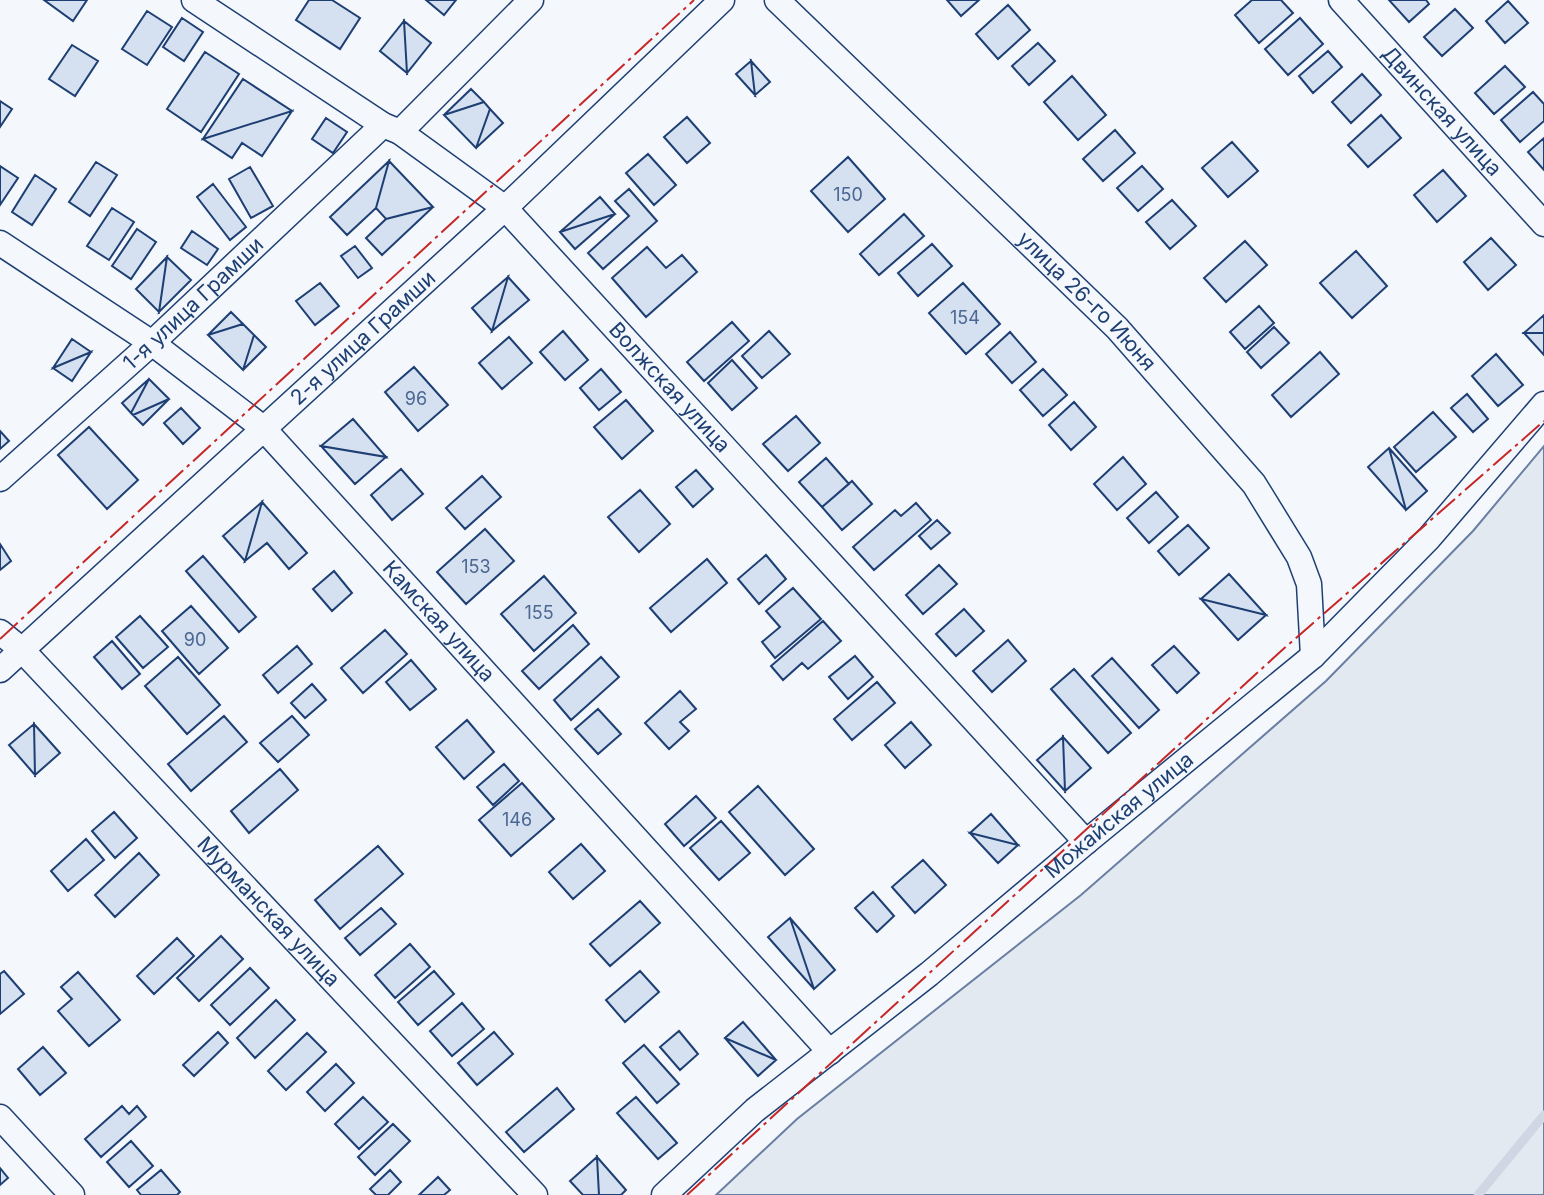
<svg xmlns="http://www.w3.org/2000/svg" width="1544" height="1195" viewBox="0 0 1544 1195" font-family="Inter,sans-serif">
<rect width="100%" height="100%" fill="#f4f7fb"/>
<path fill="#e3e9f0" stroke="#687fa3" stroke-width="2" d="M1544,446V1195H716L797,1119L1081,895L1326,681L1473,531Z"/>
<g fill="none" stroke-linecap="round" stroke-linejoin="round">
<path stroke="#cfd7e4" stroke-width="9" d="M1478,1195L1544,1115"/>
</g>
<path fill="#d5e0f0" stroke="#1d3f73" stroke-width="2" d="M44,0H87L73,21Z
M309,0H332L360,18L340,49L296,20Z
M426,0H456L444,15Z
M947,0H979L961,16Z
M1252,0H1281L1293,13L1259,43L1235,15Z
M1389,0H1426L1429,4L1409,22Z
M1508,1L1528,23L1505,43L1486,21Z
M1008,5L1030,30L998,59L976,34Z
M1455,9L1473,28L1442,56L1424,37Z
M147,11L172,27L147,65L122,49Z
M182,18L203,32L184,61L163,47Z
M1300,18L1323,44L1288,75L1265,49Z
M404,21L407,73L380,51Z
M404,21L431,43L407,73Z
M1038,43L1055,61L1029,85L1012,66Z
M72,45L98,61L75,96L49,79Z
M1328,51L1342,67L1313,93L1299,76Z
M205,52L239,74L201,132L167,109Z
M751,61L755,95L736,74Z
M751,61L770,82L755,95Z
M1505,66L1525,87L1494,114L1475,93Z
M1362,74L1381,95L1351,123L1332,102Z
M1072,76L1106,115L1078,140L1044,102Z
M243,79L292,111L203,139Z
M471,89L484,102L444,115Z
M1533,92L1544,104V121L1520,142L1501,120Z
M0,101L12,109L0,127Z
M484,102L490,109L476,148L444,115Z
M490,109L503,123L476,148Z
M292,111L262,156L242,143L232,158L203,139Z
M1381,115L1401,138L1368,167L1348,145Z
M687,117L710,143L687,163L664,137Z
M326,118L347,132L333,153L312,139Z
M1115,130L1135,153L1103,181L1083,159Z
M1544,138V170L1528,152Z
M1232,142L1258,171L1228,197L1202,168Z
M648,154L676,185L654,205L626,173Z
M848,157L885,199L848,232L811,191Z
M389,161L433,207L386,219L376,208Z
M389,161L376,208L347,235L330,217Z
M96,162L117,175L90,216L69,202Z
M0,166L18,178L0,205Z
M1142,166L1163,189L1138,211L1117,188Z
M250,167L273,206L251,218L229,179Z
M1443,170L1466,196L1437,222L1414,195Z
M35,175L56,189L32,225L12,212Z
M213,184L246,227L230,240L197,197Z
M629,189L657,221L603,269L588,253L629,216L615,201Z
M600,197L615,214L560,232Z
M1172,200L1196,226L1170,249L1146,222Z
M433,207L382,255L366,238L386,219Z
M112,208L134,222L109,260L87,246Z
M615,214L575,249L560,232Z
M904,214L924,236L879,275L860,254Z
M137,229L156,242L131,279L112,266Z
M192,231L218,249L207,265L181,248Z
M1491,238L1516,265L1488,290L1464,262Z
M1245,241L1267,265L1226,302L1204,278Z
M932,244L952,266L918,296L898,273Z
M355,246L372,268L358,278L341,256Z
M647,247L666,268L682,255L697,272L646,317L612,278Z
M1356,251L1387,286L1352,318L1320,283Z
M167,257L159,312L136,289Z
M167,257L191,280L159,312Z
M508,277L529,300L492,331Z
M508,277L492,331L472,308Z
M320,283L339,306L315,325L296,301Z
M963,283L1000,324L966,354L929,313Z
M1259,306L1274,323L1245,349L1230,332Z
M231,312L243,324L208,335Z
M1544,315V333H1524Z
M732,322L749,341L704,381L687,362Z
M243,324L254,335L243,370L208,335Z
M1274,327L1289,343L1261,368L1247,352Z
M563,331L588,360L565,380L540,352Z
M769,331L790,354L762,378L742,356Z
M1010,332L1036,362L1012,383L986,354Z
M1524,333H1544V355Z
M254,335L266,347L243,370Z
M509,337L532,363L502,389L479,363Z
M72,339L91,352L53,368Z
M91,352L72,381L53,368Z
M1320,352L1339,374L1291,417L1272,395Z
M1496,354L1523,385L1498,406L1472,376Z
M732,360L757,388L732,410L708,383Z
M414,367L448,405L418,431L385,392Z
M601,369L621,392L599,410L580,388Z
M1043,369L1067,395L1043,416L1020,390Z
M149,379L169,399L133,415L131,413Z
M149,379L131,413L122,403Z
M1467,394L1488,419L1473,432L1451,408Z
M169,399L143,425L133,415Z
M626,400L653,431L622,459L594,427Z
M1074,402L1096,427L1071,450L1049,425Z
M181,408L200,428L183,444L164,423Z
M1433,412L1456,437L1416,472L1394,447Z
M796,416L820,443L788,471L763,444Z
M353,419L386,457L321,446Z
M89,427L138,480L107,509L58,455Z
M0,431L9,441L0,449Z
M321,446L386,457L355,484Z
M1389,448L1406,510L1368,467Z
M1389,448L1427,491L1406,510Z
M1123,457L1146,484L1117,510L1094,484Z
M826,458L849,484L822,507L799,482Z
M401,469L423,494L392,520L371,495Z
M696,470L713,489L693,507L676,487Z
M482,476L501,497L465,529L446,508Z
M852,481L872,504L842,530L822,507Z
M640,490L670,524L639,552L608,517Z
M1156,492L1178,517L1149,543L1127,518Z
M262,502L307,553L289,569L267,543L245,561Z
M262,502L245,561L223,536Z
M916,503L931,520L874,570L853,547L895,510L901,516Z
M937,520L950,533L931,549L919,536Z
M1188,525L1209,548L1179,575L1158,551Z
M485,529L514,561L466,604L437,572Z
M0,544L11,561L0,570Z
M766,555L786,579L759,604L738,579Z
M203,556L256,617L239,632L186,571Z
M707,559L727,583L671,632L650,608Z
M939,565L957,584L923,614L906,595Z
M334,571L352,593L332,611L313,589Z
M1229,574L1266,615L1201,599Z
M544,576L576,613L534,651L501,614Z
M793,588L821,619L775,658L762,642L780,627L766,611Z
M1201,599L1266,615L1238,640Z
M191,606L228,648L199,674L162,631Z
M964,609L984,631L956,656L936,634Z
M140,616L168,647L143,668L116,637Z
M823,621L841,641L808,669L802,663L783,680L771,666Z
M573,625L589,644L539,689L522,671Z
M385,630L407,654L363,693L341,668Z
M1008,640L1026,661L992,692L973,671Z
M112,641L140,674L122,689L94,657Z
M297,646L312,664L278,693L263,675Z
M1174,646L1199,673L1177,693L1152,665Z
M855,656L873,677L848,699L829,677Z
M178,657L220,705L187,734L145,686Z
M601,657L619,677L571,720L554,700Z
M1112,658L1159,710L1139,728L1092,676Z
M411,660L436,689L410,710L386,682Z
M1074,669L1131,733L1108,753L1051,689Z
M877,682L895,703L852,740L834,719Z
M312,684L326,700L305,718L291,703Z
M680,691L696,709L680,722L689,731L669,749L645,723Z
M598,709L621,734L598,754L575,729Z
M224,716L247,742L191,791L168,764Z
M292,716L309,735L278,762L260,743Z
M467,720L494,752L464,779L436,747Z
M911,722L931,745L905,768L885,745Z
M34,724L60,753L35,775Z
M34,724L35,775L9,745Z
M1063,737L1065,791L1037,760Z
M1063,737L1091,768L1065,791Z
M504,764L519,781L493,805L477,787Z
M280,769L298,790L249,833L231,811Z
M522,783L554,819L511,856L479,820Z
M758,786L814,849L785,875L729,812Z
M696,796L716,818L684,846L665,824Z
M114,812L137,838L115,858L92,831Z
M991,814L1018,845L970,833Z
M721,821L750,853L719,880L690,848Z
M970,833L1018,845L998,863Z
M86,839L104,860L68,891L51,871Z
M581,844L605,871L573,899L549,872Z
M378,846L403,874L340,929L315,900Z
M139,853L159,875L115,917L95,895Z
M923,860L946,885L915,913L892,887Z
M873,892L894,916L877,932L855,908Z
M640,901L660,923L610,966L590,944Z
M381,908L396,924L360,955L345,938Z
M790,918L814,989L768,937Z
M790,918L835,970L814,989Z
M221,936L243,959L199,1001L177,978Z
M177,938L194,956L154,994L137,976Z
M410,944L430,967L395,998L375,975Z
M250,968L269,988L230,1025L211,1005Z
M4,971L24,994L0,1014V974Z
M434,971L454,994L418,1025L398,1002Z
M640,971L659,992L625,1022L606,1000Z
M78,972L120,1020L89,1046L58,1011L72,999L61,987Z
M276,1000L295,1020L255,1058L237,1038Z
M462,1003L484,1029L452,1056L430,1031Z
M743,1022L776,1060L725,1038Z
M679,1031L698,1054L680,1070L660,1047Z
M218,1032L228,1043L194,1076L183,1065Z
M494,1032L513,1054L477,1085L458,1063Z
M307,1033L326,1052L286,1090L268,1071Z
M725,1038L776,1060L758,1076Z
M644,1045L679,1084L657,1103L623,1063Z
M43,1047L66,1073L40,1095L18,1069Z
M336,1064L354,1083L325,1111L307,1092Z
M557,1088L574,1109L524,1152L506,1132Z
M363,1097L388,1122L359,1149L335,1124Z
M636,1097L677,1143L658,1159L617,1113Z
M122,1106L129,1114L137,1106L146,1117L101,1157L85,1139Z
M393,1124L410,1141L375,1175L358,1157Z
M131,1141L153,1166L129,1187L107,1162Z
M597,1157L599,1195H583L570,1181Z
M597,1157L626,1190L621,1195H599Z
M0,1168L8,1178L0,1185Z
M161,1170L180,1192L177,1195H141L137,1190Z
M390,1170L401,1182L388,1195H376L370,1189Z
M438,1177L450,1190L444,1195H419Z"/>
<g fill="none" stroke-linecap="round" stroke-linejoin="round">
<g stroke="#1d3f73" stroke-width="27">
<g id="minor">
<path id="s1" d="M194,0L383,125L400,132L505,208L1086,842"/>
<path id="s2" d="M777,0L1117,328L1254,484L1299,557L1309,584L1313,656"/>
<path id="s3" d="M1341,0L1544,224"/>
<path d="M400,132L531,0"/>
<path id="s4" d="M0,243L152,343L263,428L830,1052"/>
<path id="s5" d="M0,479L152,343L383,125"/>
<path id="s6" d="M0,632L22,650L535,1195"/>
<path id="s7" d="M0,670L505,208L722,0"/>
<path d="M0,1117L72,1195"/>
<path id="s8" d="M664,1195L755,1110L929,974L1086,842L1313,656L1429,538L1544,404"/>
</g>
</g>
<use href="#minor" stroke="#f4f7fb" stroke-width="24"/>
<path stroke="#c62828" stroke-width="2" stroke-dasharray="24 5 3.5 5" stroke-linecap="butt" d="M0,639L694,0
M687,1195L1280,652L1544,421"/>
</g>
<g text-anchor="middle" stroke-width="5" stroke-linejoin="round" paint-order="stroke">
<g font-size="18" fill="#4b6792">
<text x="848" y="201">150</text>
<text x="965" y="324">154</text>
<text x="416" y="405">96</text>
<text x="476" y="573">153</text>
<text x="539" y="619">155</text>
<text x="195" y="646">90</text>
<text x="517" y="826">146</text>
</g>
<g font-size="21" fill="#1d3f73" stroke="#f4f7fb">
<text dy="7" stroke="none"><textPath href="#s3" startOffset="150">Двинская улица</textPath></text>
<text dy="7" stroke="none"><textPath href="#s2" startOffset="432">улица 26-го Июня</textPath></text>
<text dy="7" stroke="none"><textPath href="#s5" startOffset="261">1-я улица Грамши</textPath></text>
<text dy="7" stroke="none"><textPath href="#s7" startOffset="492">2-я улица Грамши</textPath></text>
<text dy="7" stroke="none"><textPath href="#s1" startOffset="618">Волжская улица</textPath></text>
<text dy="7" stroke="none"><textPath href="#s4" startOffset="583">Камская улица</textPath></text>
<text dy="7" stroke="none"><textPath href="#s8" startOffset="593">Можайская улица</textPath></text>
<text dy="7" stroke="none"><textPath href="#s6" startOffset="388">Мурманская улица</textPath></text>
</g>
</g>
</svg>
